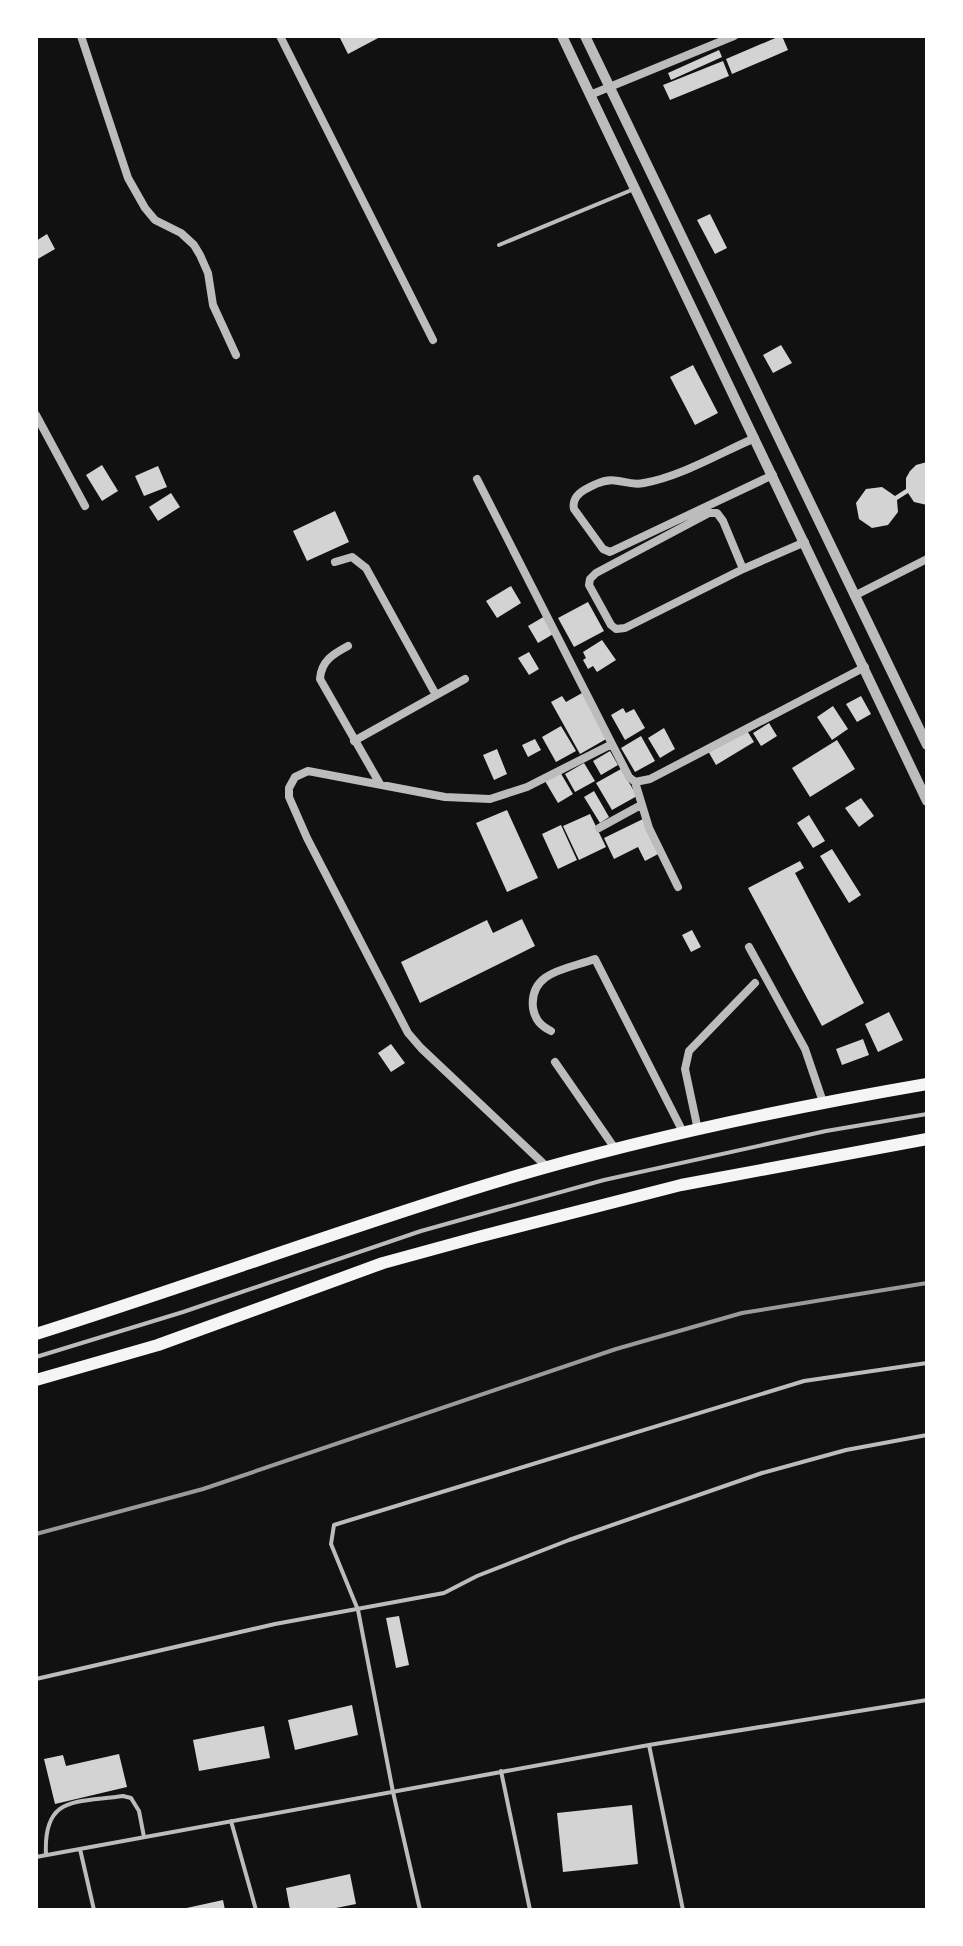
<svg xmlns="http://www.w3.org/2000/svg" width="963" height="1946" viewBox="0 0 963 1946" font-family="Montserrat,sans-serif">
<rect width="100%" height="100%" fill="#111"/>
<path fill="#d3d3d3" d="M339,36H382L348,54Z
M780,36H782L788,50L732,74L726,59Z
M719,50L722,57L671,80L668,73Z
M723,61L729,76L670,100L663,85Z
M710,214L727,248L715,254L697,220Z
M47,234L55,249L36,260V241Z
M781,345L792,363L773,373L763,355Z
M693,365L718,413L695,425L670,377Z
M927,462V505L914,502L908,493L897,500L898,512L888,525L872,528L859,519L856,503L866,489L882,487L895,496L906,489V478L910,471L916,465Z
M102,465L118,491L102,501L86,475Z
M158,466L167,487L144,496L135,476Z
M171,493L180,507L158,521L149,507Z
M335,511L349,542L307,561L293,531Z
M511,586L521,603L497,618L486,601Z
M588,602L604,631L574,647L558,618Z
M545,616L555,633L538,643L528,626Z
M602,640L616,660L597,672L593,666L588,669L583,660L586,658L583,652Z
M529,652L539,669L529,675L518,658Z
M582,693L608,738L580,754L551,702L562,696L566,702Z
M861,696L871,714L857,722L846,704Z
M833,706L848,729L832,740L817,717Z
M623,708L626,713L634,709L645,728L625,740L611,715Z
M769,723L777,736L761,746L753,733Z
M561,726L576,751L556,762L542,737Z
M664,728L675,749L660,758L648,738Z
M746,729L754,742L716,765L708,751Z
M641,736L655,761L635,772L621,748Z
M535,739L541,750L528,757L522,745Z
M837,740L855,769L810,797L792,768Z
M497,749L507,774L494,780L483,755Z
M610,751L618,765L601,775L593,761Z
M584,763L595,781L575,792L565,774Z
M621,769L637,796L612,810L596,783Z
M560,772L573,794L558,803L545,781Z
M594,791L609,817L600,823L584,797Z
M861,798L874,816L859,827L845,808Z
M507,810L538,878L507,892L476,823Z
M590,814L606,847L579,860L563,826Z
M809,815L825,841L813,848L797,823Z
M643,819L660,853L645,861L638,847L614,859L604,838Z
M561,825L577,860L558,869L542,834Z
M832,849L861,895L849,903L820,856Z
M800,861L804,868L795,873L864,1003L822,1026L748,888Z
M522,919L535,946L420,1003L401,962L487,920L493,933Z
M692,930L701,947L691,952L682,935Z
M889,1012L903,1040L878,1052L865,1024Z
M863,1039L869,1055L842,1065L836,1049Z
M391,1044L405,1063L391,1072L378,1053Z
M399,1616L409,1665L396,1668L386,1618Z
M352,1705L358,1735L295,1750L288,1720Z
M264,1726L270,1758L199,1771L193,1740Z
M119,1754L127,1787L55,1804L44,1759L63,1755L66,1766Z
M632,1805L638,1864L563,1872L557,1813Z
M350,1874L356,1904L326,1910H290L286,1888Z
M223,1900L225,1910H182V1909Z"/>
<g fill="none" stroke-linecap="round" stroke-linejoin="round">
<path stroke="#bcbcbc" stroke-width="4" d="M499,245L634,189
M36,1357L183,1312L421,1231L604,1180L826,1131L927,1114
M36,1679L275,1624L444,1593L477,1576L569,1540L762,1473L846,1450L927,1435
M649,1745L683,1910
M501,1771L530,1910
M231,1821L256,1910
M80,1849L94,1910
M46,1855C43,1795 76,1803 123,1796L131,1798L139,1811L144,1837
M36,1857L649,1745L927,1700
M420,1910L393,1792L358,1610L331,1544L334,1525L804,1381L927,1363"/>
<path stroke="#bcbcbc" stroke-width="8" d="M81,36L128,178L145,208L155,220L181,233L194,245L200,255L208,273L213,305L236,355
M280,36L433,340
M590,95L734,36
M36,415L85,506
M755,438C720,453 682,476 644,483C625,487 617,474 596,484C585,489 571,495 574,509L603,549L610,552L773,475
M477,479L612,744L629,777L635,782L650,779L865,667
M335,562L352,557L366,568L436,695
M743,569L723,521L717,513H709L596,573L590,579L589,585L611,625L616,629L625,628L743,569L805,542
M854,596L927,559
M348,646C333,654 321,661 320,679L380,784
M354,741L465,679
M635,782L649,828L678,887
M599,828L641,805
M749,947L805,1049L823,1102
M551,1031C541,1026 535,1020 533,1008C529,971 568,969 595,959L684,1134
M555,1062L616,1150
M698,1130L685,1069L689,1051L755,983
M547,1167L421,1048L408,1033L307,838L289,797V788L295,777L308,771L445,797L490,799L527,787L612,744"/>
<path stroke="#bcbcbc" stroke-width="10" d="M562,36L927,801
M585,36L927,745"/>
<path stroke="#f5f5f5" stroke-width="12" d="M36,1334C182,1288 326,1235 473,1189C619,1143 776,1110 927,1084
M36,1380L158,1345L383,1263L478,1237L681,1185L927,1139"/>
<path stroke="#9a9a9a" stroke-width="4" d="M36,1534L203,1489L616,1349L742,1313L927,1283"/>
</g>
<rect width="963" height="1946" fill="none" stroke="#ffffff" stroke-width="76"/>
</svg>
